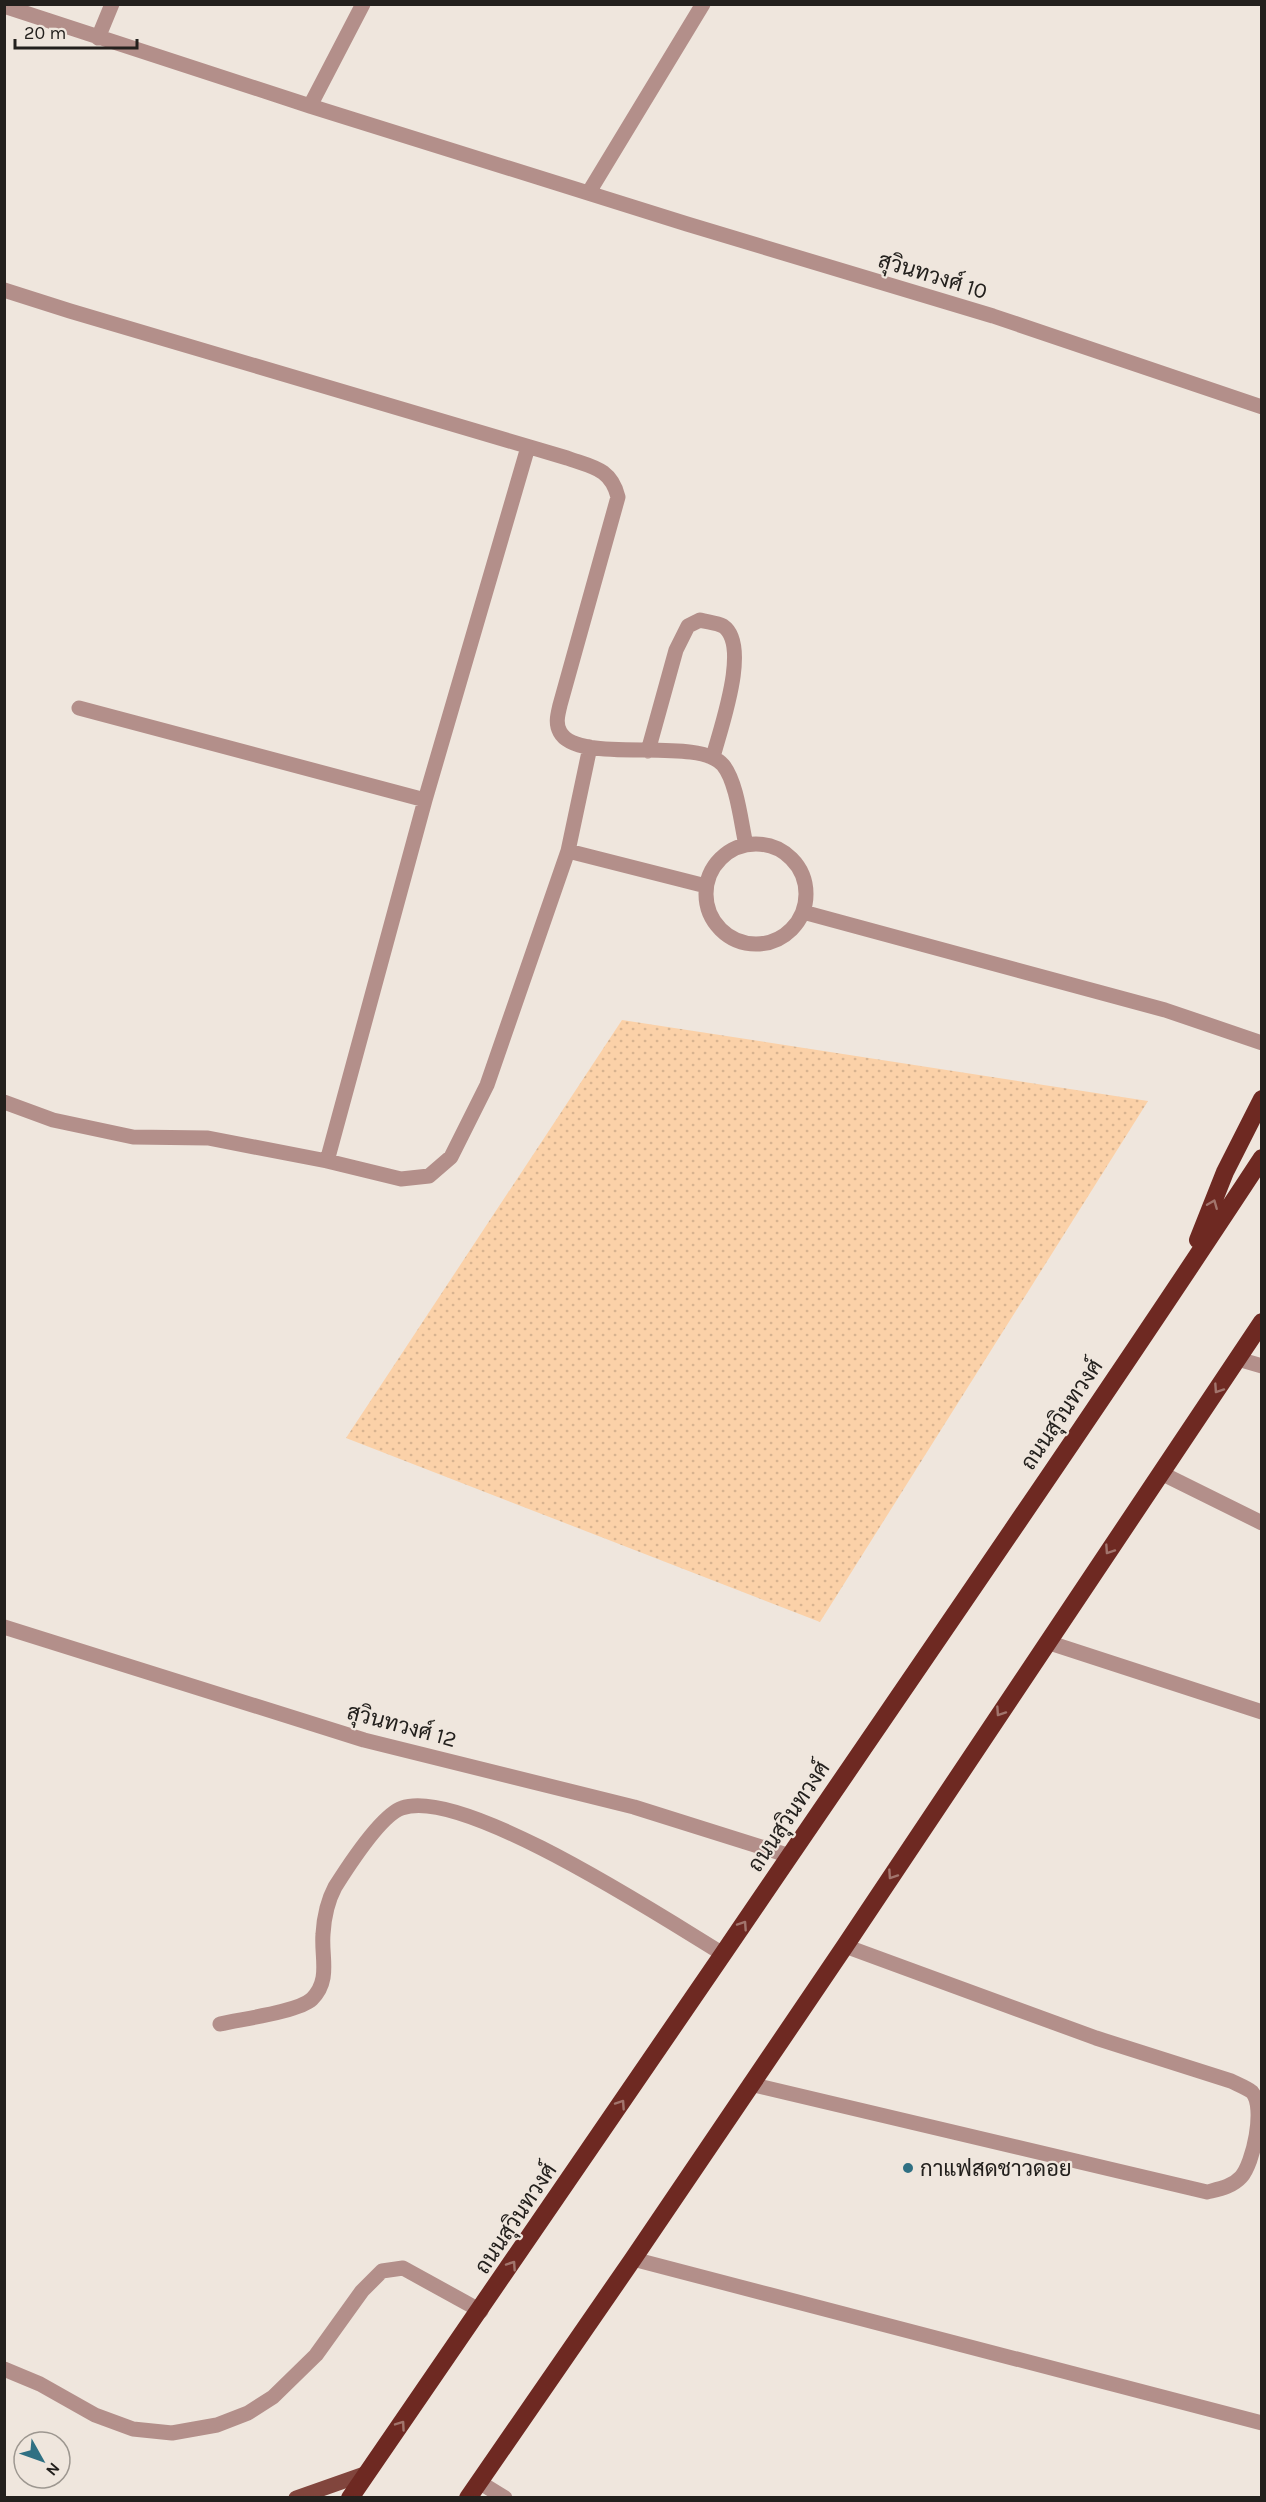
<svg xmlns="http://www.w3.org/2000/svg" width="1266" height="2502" viewBox="0 0 1266 2502" font-family="Karla,Sarabun,sans-serif">
<defs>
<pattern id="grass-dots" width="8" height="8" patternUnits="userSpaceOnUse" patternTransform="scale(1.5)"><rect width="8" height="8" fill="#fbd1a8"/><path d="M2 2h.1M6 6h.1" fill="none" stroke="#d7b390" stroke-width="1.8" stroke-linecap="round"/></pattern>
</defs>
<rect width="100%" height="100%" fill="#efe6dd"/>
<path fill="url(#grass-dots)" d="M622,1020L1148,1101L820,1622L346,1438Z"/>
<g fill="none" stroke-linecap="round" stroke-linejoin="round">
<path stroke="#b38f8a" stroke-width="15" d="M4,290L70,311L567,458C592,467 611,468 618,497L560,705C558,714 555,723 560,732C578,766 698,735 723,765C737,782 741,823 746,845
M79,708L425,800
M648,751L676,650L688,626L700,620C707,622 717,623 723,626C751,645 720,729 713,757
M706 894a50 50 0 1 1 100 0a50 50 0 1 1-100 0Z
M568,851L590,747
M803,912L1165,1010L1262,1043
M4,1102L53,1120L133,1137L208,1138L327,1161L401,1179L429,1176L451,1157L487,1085L568,851L706,886
M327,1161L425,800L528,447
M1161,1473L1262,1523
M220,2024C241,2019 298,2012 312,1999C331,1980 321,1957 323,1934C324,1917 327,1902 335,1887C347,1868 381,1815 402,1808C463,1786 665,1919 723,1954
M750,2084L1207,2192C1219,2189 1232,2187 1241,2177C1253,2164 1266,2107 1252,2092C1247,2088 1237,2084 1231,2081L1096,2038L845,1946
M633,2259L1262,2423
M4,2369L40,2384L95,2415L133,2429L172,2433L217,2425L248,2413L273,2397L316,2355L362,2291L382,2271L403,2268L481,2311
M479,2482L505,2498"/>
<path stroke="#b38f8a" stroke-width="15" d="M4,6L310,106L687,224L993,316L1262,407
M98,38L112,4
M310,106L363,4
M589,192L703,4
M1238,1359L1262,1366
M4,1627L364,1740L634,1807L790,1856
M1047,1642L1262,1712"/>
<path stroke="#81453d" stroke-width="15" d="M296,2498L367,2473"/>
<path stroke="#6e2922" stroke-width="18" d="M1198,1240L1225,1172L1262,1099
M350,2498C476,2317 599,2135 723,1954C903,1689 1086,1426 1262,1158
M468,2498L633,2259L845,1946L1262,1322"/>
</g>
<defs><path id="oneway-chevron" d="M-2-3.5L2.5 0L-2 3.5" fill="none" stroke-width="1.6" stroke-linecap="round" stroke-linejoin="round" transform="scale(1.5)"/></defs>
<g stroke="#a2756d">
<use href="#oneway-chevron" transform="translate(1213 1204) rotate(-68)"/>
<use href="#oneway-chevron" transform="translate(1218 1389) rotate(124)"/>
<use href="#oneway-chevron" transform="translate(1109 1550) rotate(124)"/>
<use href="#oneway-chevron" transform="translate(1000 1712) rotate(124)"/>
<use href="#oneway-chevron" transform="translate(892 1875) rotate(124)"/>
<use href="#oneway-chevron" transform="translate(743 1925) rotate(-56)"/>
<use href="#oneway-chevron" transform="translate(621 2104) rotate(-56)"/>
<use href="#oneway-chevron" transform="translate(512 2265) rotate(-56)"/>
<use href="#oneway-chevron" transform="translate(401 2425) rotate(-55)"/>
</g>
<circle fill="#2f7083" stroke="#efe6dd" stroke-width="2" cx="908" cy="2168" r="6"/>
<g text-anchor="middle" stroke-width="4.5" stroke-linejoin="round" paint-order="stroke">
<g font-size="22" fill="#23201d" stroke="#efe6dd">
<text transform="translate(933 275) rotate(17)" y="8">สุวินทวงศ์ 10</text>
<text transform="translate(1061 1414) rotate(-56)" y="8">ถนนสุวินทวงศ์</text>
<text transform="translate(402 1725) rotate(15)" y="8">สุวินทวงศ์ 12</text>
<text transform="translate(788 1816) rotate(-56)" y="8">ถนนสุวินทวงศ์</text>
<text transform="translate(515 2218) rotate(-56)" y="8">ถนนสุวินทวงศ์</text>
</g>
<g font-size="22" fill="#23201d" stroke="#efe6dd" text-anchor="start">
<text x="920" y="2176">กาแฟสดชาวดอย</text>
</g>
</g>
<rect width="1266" height="2502" fill="none" stroke="#23201d" stroke-width="12"/>
<g transform="translate(42 2460) rotate(130)"><circle r="28" fill="#efe6dd" stroke="#9d9790" stroke-width="1.5"/>
<path d="M0-4.5L10 22L0 15L-10 22Z" fill="#2f7083"/>
<text y="-9" font-size="16" font-weight="bold" text-anchor="middle" fill="#23201d">N</text>
</g>
<path d="M15 39v9h122v-9" fill="none" stroke="#23201d" stroke-width="3"/>
<text x="24" y="39" font-size="18" fill="#23201d" stroke="#efe6dd" stroke-width="4.5" paint-order="stroke">20 m</text>
</svg>
